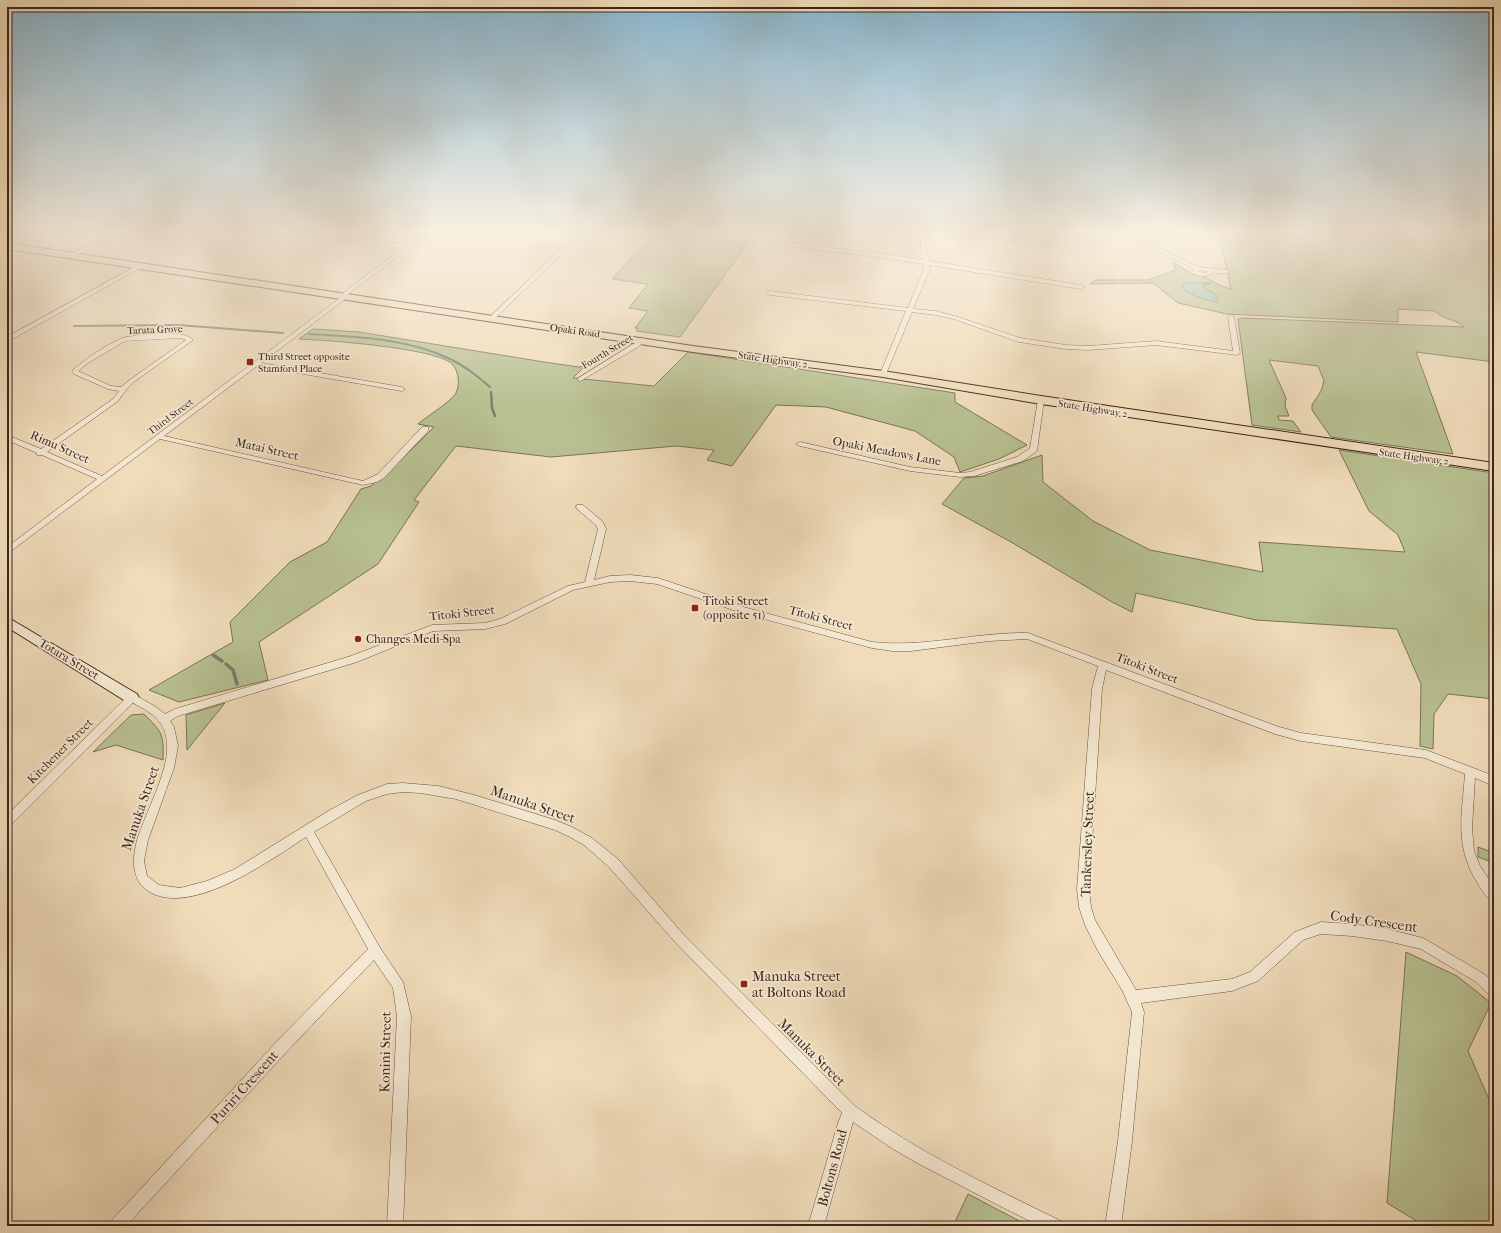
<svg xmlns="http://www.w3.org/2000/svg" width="1501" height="1233" viewBox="0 0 1501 1233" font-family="'IM FELL French Canon',serif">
<rect width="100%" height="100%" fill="#f0dcba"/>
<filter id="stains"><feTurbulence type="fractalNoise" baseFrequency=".005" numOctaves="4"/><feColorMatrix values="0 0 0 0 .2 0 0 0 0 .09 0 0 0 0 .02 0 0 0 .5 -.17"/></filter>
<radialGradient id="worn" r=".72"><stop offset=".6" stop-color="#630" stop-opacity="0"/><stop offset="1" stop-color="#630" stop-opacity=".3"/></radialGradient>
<path fill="#b8c091" stroke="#7a7356" d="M654,233L747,244L680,337L636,331L638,328H635L648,311L629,308L648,284L612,279Z
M1219,233H1494V362L1416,352L1453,454L1331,437L1312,410V405L1321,391L1324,381L1318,366L1269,360L1286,398L1285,406L1289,416H1278L1279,420L1293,421L1301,432L1252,425L1238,319L1242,318L1464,327C1456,319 1442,319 1435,311L1398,309V322L1227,314L1178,303L1153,283L1090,284L1096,280H1148L1175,270L1173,262L1192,274L1207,278L1219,285L1231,289Z
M313,329L359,332L544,362L579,367L585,366L573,378L654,386L688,352L955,393V402L1027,445L999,459L960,472L954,457L915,431L826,407L776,405L732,466L707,460L714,450L676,446L551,457L456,446L414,500L419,502L378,564L259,642L268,680L179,702L149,690L233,642L230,622L290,562L327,542L361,489L371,486L378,479L395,466L434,427L418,424C425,418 453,400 456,393C460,385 459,371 452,364C436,348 326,340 299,339Z
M1339,450L1494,473V699L1448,694L1434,714L1433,749L1420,746L1421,684L1397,629L1256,620L1136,593L1132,612L1112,602L1011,542L942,504L964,478L983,476L1042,455L1043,482L1093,521L1150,550L1263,572L1259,542L1405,552L1398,535L1369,511Z
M225,703L187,750L186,715Z
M144,714C162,732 164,734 163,760L116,745L93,752L131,715Z
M1478,847L1494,853V863L1478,857Z
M1406,952L1457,976L1491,1003L1468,1051L1494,1111V1226H1425L1387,1203Z
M968,1194L1029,1226H953Z"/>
<path fill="#9bbcab" stroke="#758072" d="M1183,283H1211L1212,284L1204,285V287L1217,296L1218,300L1217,302C1206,300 1185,295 1182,285Z"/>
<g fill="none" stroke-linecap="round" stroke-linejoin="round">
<path stroke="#758072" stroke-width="2" d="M74,326L178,325L283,333
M309,334C356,337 407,338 450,359C465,366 477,376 490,387"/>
<path stroke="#758072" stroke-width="2.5" d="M491,392L492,408L495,416"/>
<path stroke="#758072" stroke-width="3.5" d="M213,655L222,661
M226,664L233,670L237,684"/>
<g stroke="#695444" stroke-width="1">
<path id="street" d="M112,233H119L74,256L69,255Z
M297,233H312L406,245L423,233H429L348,294L344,300L261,363L402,387L405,389L402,391L257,366L164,436L363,481L378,474L422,427H428V431L384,478L377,482L363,485L160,439L7,554V547L97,479L42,455H37V453L7,440V435L41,449L113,399L119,391L108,389L74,374L72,371L73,370C87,358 103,347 120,339C131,334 167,333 179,334C184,335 190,336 193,340L135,381L126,390L118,401L47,452L102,476L340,298L344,292L403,248L300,235ZM180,338L186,340L131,379L121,387L111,386L78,371L88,363L125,341Z
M578,233H584L494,319H490V317Z
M700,233L885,254L923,260C921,251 919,242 922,233H928L925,246L929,261L1081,285L1084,287L1081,289L929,265L930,269L913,309L936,311L958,317L1020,338L1066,345L1088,346L1156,341L1233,351L1228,317L1231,315L1234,317L1240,353L1237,355L1156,345L1088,350L1066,349L1019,342L954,319L936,315L912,312L886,374L883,376L880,374L906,311L770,295L767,293L770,291L908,308L924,269V264L885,258L702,236L700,235Z
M967,233H981L1054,243L1057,245L1054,247Z
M1121,233H1128L1198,267L1227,270L1230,272C1226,275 1222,273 1217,273C1207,273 1203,282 1192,271L1194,269ZM1200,270L1209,272L1204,273L1198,271Z
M140,264L143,266L142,267L7,342V337Z
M643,338L646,340L638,347L582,380L580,381L577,379Z
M1041,398L1044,400L1037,451L1023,461L974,476L960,477L910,471L800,446L796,444L800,442L910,467L960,473L970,472L1017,457L1030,448L1038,400Z
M577,505H583L603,522L606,529L594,580L610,576L630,575L658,578L747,608L872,642C925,648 975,632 1028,633L1276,726L1301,733L1426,750L1494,776V786L1475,778L1472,828L1474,851L1480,866L1494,887V902C1487,899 1482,890 1478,884C1454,846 1462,816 1465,774L1425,758L1301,741L1275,734L1106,670L1102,689L1089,889L1091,907L1095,920L1136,990L1232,979L1250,972L1295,932L1321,922L1352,924L1387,929L1423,938L1484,974L1494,982V996L1489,995L1476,982L1421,949L1387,941L1352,936L1321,934L1303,940L1258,981L1232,991L1141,1003L1144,1012L1132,1141L1121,1226H1105L1118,1141L1132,1012L1122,990L1098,951L1085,925L1079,907L1077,889L1092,689L1098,666L1027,639L989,641L911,651H892L872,648L742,613L657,584L630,581L610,582L573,590L505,624L485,629L433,631L357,662L178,716L170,721L174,727L178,746L174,768L148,840L144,861L147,876L159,885L180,888L207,881L235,869L330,810L358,795L387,784L403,783L438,786L474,795L555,820L572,827L592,838L618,859L683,934L855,1106C919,1153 990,1186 1061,1221L1064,1226H1040L998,1205L919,1164L893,1149L853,1122L824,1226H808L838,1123L842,1113L675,942L609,867L584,845L570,837L555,830L456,799L420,793L403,792L387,794L366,801L314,832L379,946L403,982L411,1016L403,1226H387L397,1016L393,988L374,960L292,1046L126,1226H108L111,1221L282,1036L368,949L306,837C269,861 185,922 144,888C131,876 133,856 137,840C145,814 169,771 167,745C166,721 152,713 133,703L11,825L7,827V815L129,695L132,694L135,695L156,707L165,714L175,709L351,656L432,625L485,623L500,619L568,586L585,582L598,529L596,525L577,509L576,507Z"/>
</g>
<g stroke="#3c261c" stroke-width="2">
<path id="secondary" d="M7,617L137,694L139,698L137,702L132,703L127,702L7,627Z"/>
</g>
<g stroke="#3c261c" stroke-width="2">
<path id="highway" d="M7,243L693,346L883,371L1041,396L1494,463V471L1041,404L883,377L693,352L7,249Z"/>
</g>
<use href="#street" fill="#f5e8d2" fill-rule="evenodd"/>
<use href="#secondary" fill="#f5e8d2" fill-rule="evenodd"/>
<use href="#highway" fill="#f0dcba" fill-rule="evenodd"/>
</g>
<linearGradient id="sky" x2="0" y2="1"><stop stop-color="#89b7d0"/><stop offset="0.57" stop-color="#f8efe0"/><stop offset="1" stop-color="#f8efe0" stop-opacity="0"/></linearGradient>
<rect width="1501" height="406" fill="url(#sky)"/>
<g fill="#8f2418" stroke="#f5e8d2" stroke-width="1.5">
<rect x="246" y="358" width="8" height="8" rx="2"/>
<rect x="691" y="604" width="8" height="8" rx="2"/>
<circle cx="358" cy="639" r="4"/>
<rect x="740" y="980" width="8" height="8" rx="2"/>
</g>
<g text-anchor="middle" stroke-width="3.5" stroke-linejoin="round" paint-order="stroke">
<g font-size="10" fill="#3c261c" stroke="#f5e8d2">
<text transform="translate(155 329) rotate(-2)" y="4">Tarata Grove</text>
<text transform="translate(575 330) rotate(8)" y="4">Opaki Road</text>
<text transform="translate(607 351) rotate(-31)" y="4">Fourth Street</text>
<text transform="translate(773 359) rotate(8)" y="4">State Highway 2</text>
<text transform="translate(1093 408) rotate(9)" y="4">State Highway 2</text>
<text transform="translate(170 416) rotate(-37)" y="4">Third Street</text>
<text transform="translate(1414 456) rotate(8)" y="4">State Highway 2</text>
</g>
<g font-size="10" fill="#3c261c" stroke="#f5e8d2" text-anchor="start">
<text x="258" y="360">Third Street opposite<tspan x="258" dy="12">Stamford Place</tspan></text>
</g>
<g font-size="12" fill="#3c261c" stroke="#f5e8d2">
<text transform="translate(60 447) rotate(24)" y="4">Rimu Street</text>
<text transform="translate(267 449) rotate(13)" y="4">Matai Street</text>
<text transform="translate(887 451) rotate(11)" y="4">Opaki Meadows Lane</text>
<text transform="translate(462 613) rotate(-6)" y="4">Titoki Street</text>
<text transform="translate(821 618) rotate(15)" y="4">Titoki Street</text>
<text transform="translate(69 659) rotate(31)" y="4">Totara Street</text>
<text transform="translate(1147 668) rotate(21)" y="4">Titoki Street</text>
<text transform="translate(60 751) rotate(-45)" y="4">Kitchener Street</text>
</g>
<g font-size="12" fill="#3c261c" stroke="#f5e8d2" text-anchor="start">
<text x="703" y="605">Titoki Street<tspan x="703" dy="14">(opposite 51)</tspan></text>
<text x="366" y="643">Changes Medi-Spa</text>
</g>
<g font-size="14" fill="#3c261c" stroke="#f5e8d2">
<text transform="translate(533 804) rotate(19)" y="5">Manuka Street</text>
<text transform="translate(140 808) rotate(-71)" y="5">Manuka Street</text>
<text transform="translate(1087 844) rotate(-88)" y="5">Tankersley Street</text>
<text transform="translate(1374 921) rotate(8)" y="5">Cody Crescent</text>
<text transform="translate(385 1052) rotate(-89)" y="5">Konini Street</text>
<text transform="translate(812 1052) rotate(45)" y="5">Manuka Street</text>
<text transform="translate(244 1087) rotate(-48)" y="5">Puriri Crescent</text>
<text transform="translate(832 1168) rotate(-75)" y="5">Boltons Road</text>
</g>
<g font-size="14" fill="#3c261c" stroke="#f5e8d2" text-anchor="start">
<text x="752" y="981">Manuka Street<tspan x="752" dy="16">at Boltons Road</tspan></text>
</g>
</g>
<rect width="1501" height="1233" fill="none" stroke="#f0dcba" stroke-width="24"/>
<rect x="8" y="8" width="1485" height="1217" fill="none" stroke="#3c261c" stroke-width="2"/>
<rect x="12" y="12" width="1477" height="1209" fill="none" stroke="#3c261c"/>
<rect width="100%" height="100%" filter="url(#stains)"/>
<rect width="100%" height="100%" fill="url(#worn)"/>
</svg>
